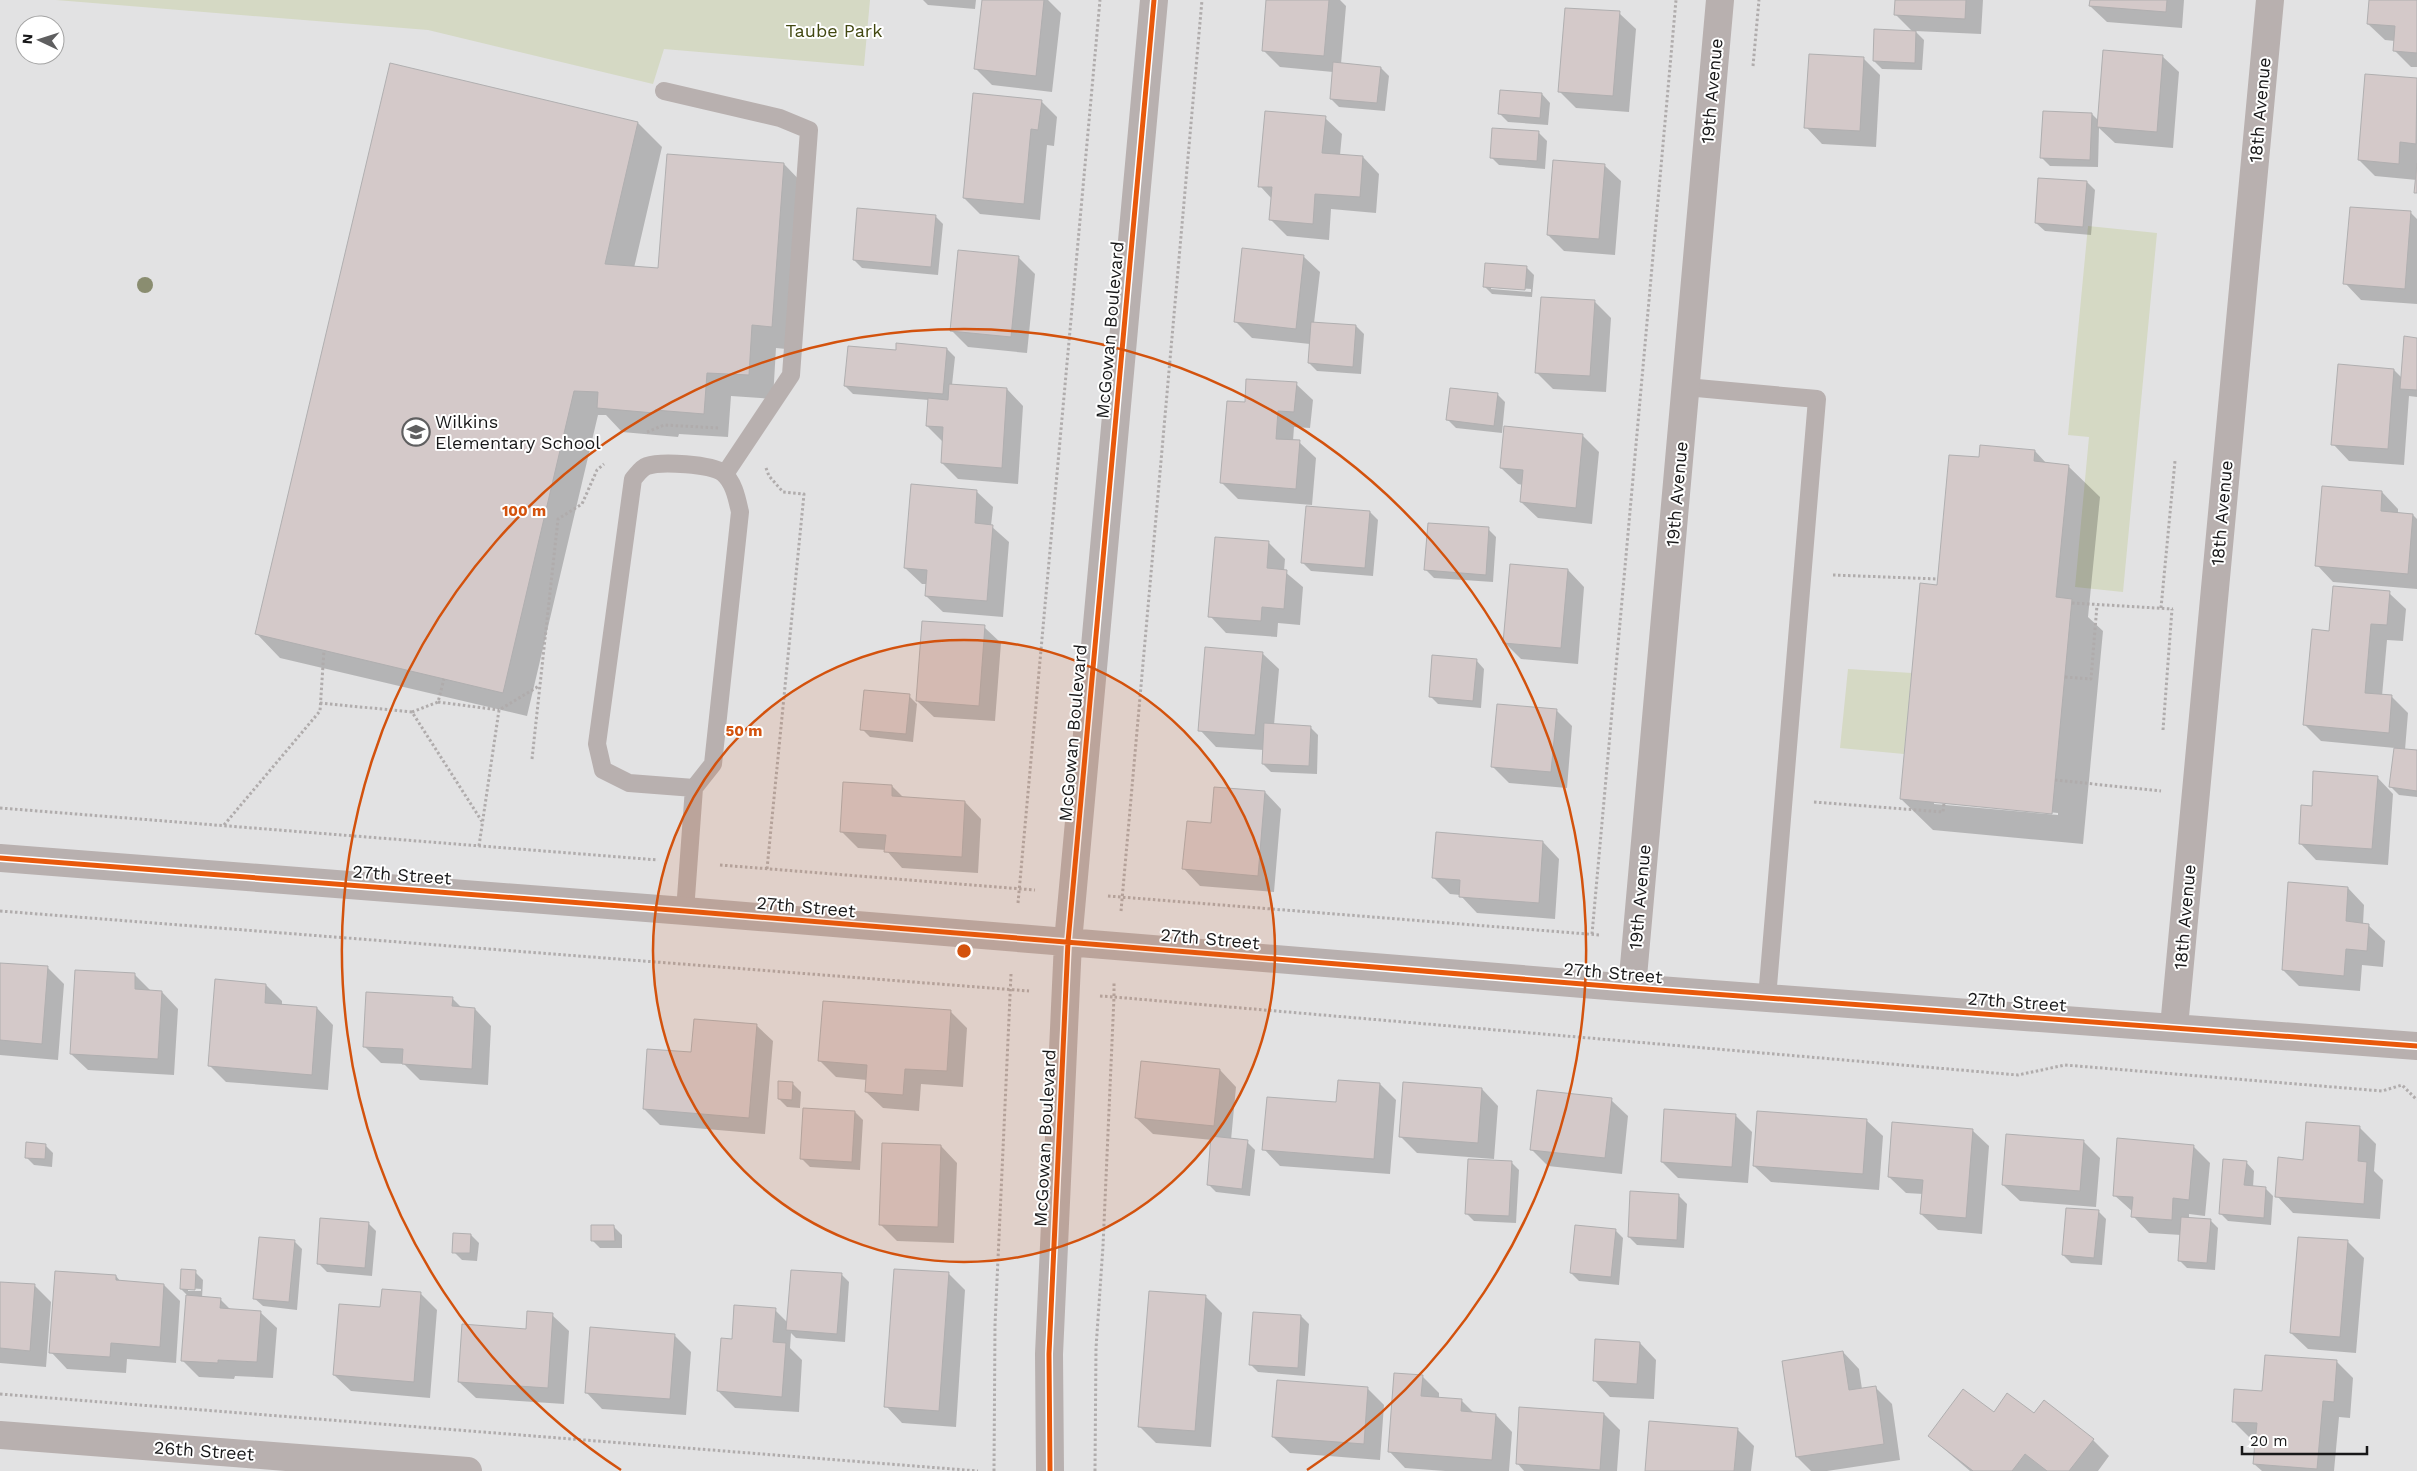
<svg xmlns="http://www.w3.org/2000/svg" width="2417" height="1471" viewBox="0 0 2417 1471" font-family="'Work Sans',sans-serif">
<rect width="100%" height="100%" fill="#e2e2e3"/>
<path fill="#d5d9c4" d="M56,0H870L864,66L664,49L653,84L428,30Z
M2088,226L2157,233L2123,592L2075,587L2089,437L2068,435Z
M1848,669L1912,673L1904,754L1840,748Z"/>
<path fill="#0003" fill-rule="evenodd" d="M923,0H976L975,9L928,5Z
M983,0H1048L1061,13L1052,92L992,85L976,69Z
M1268,0H1340L1346,6L1341,64L1381,68L1389,76L1385,111L1339,107L1331,99L1333,72L1280,67L1263,50Z
M1896,0H1983L1981,34L1915,31L1924,40L1922,70L1882,69L1874,61L1913,32L1895,14Z
M2091,0H2184L2182,28L2107,22L2090,6Z
M2371,0H2417V67H2411L2394,50L2395,41L2385,40L2368,24Z
M1619,13L1636,29L1629,112L1576,108L1559,91Z
M2162,56L2179,72L2173,148L2115,143L2099,128L2098,167L2050,166L2042,158L2092,114L2099,121Z
M1863,58L1880,75L1876,147L1822,144L1806,127Z
M2366,75L2417,79V194V180L2375,176L2359,160Z
M1542,94L1550,103L1548,125L1508,122L1500,114Z
M1041,101L1057,117L1054,146L1047,145L1040,220L980,214L964,198Z
M1325,118L1342,134L1340,155L1363,157L1379,174L1376,213L1331,209L1329,240L1287,236L1271,220L1272,199L1260,186Z
M638,123L662,147L634,268L659,269L784,164L808,189L796,350L776,348L773,399L731,396L728,437L679,434L678,437L622,432L606,415H598L527,716L280,658L256,633Z
M1539,133L1547,141L1545,169L1499,165L1491,157Z
M1604,165L1621,181L1615,255L1564,251L1548,235Z
M2087,182L2095,190L2091,235L2045,231L2036,223Z
M2351,208L2411,213L2417,219V304L2361,300L2345,283Z
M935,216L943,224L938,275L862,268L854,260Z
M1303,256L1320,272L1314,323L1356,326L1364,334L1361,374L1317,371L1309,363L1310,344L1252,338L1235,321Z
M1018,257L1035,274L1027,353L968,347L951,330Z
M1526,267L1534,275L1532,297L1492,294L1484,286ZM1491,286L1531,289V292L1491,289Z
M1542,298L1595,302L1611,318L1606,392L1553,389L1536,372Z
M2417,339V397L2409,396L2404,465L2349,461L2333,444L2394,370L2402,378Z
M947,349L955,357L952,385L1007,389L1023,406L1018,484L958,479L942,463L943,442L927,426L929,400L853,394L845,386L897,352Z
M1296,384L1313,400L1310,428L1294,427L1293,441L1299,442L1316,458L1312,505L1238,499L1222,483L1246,404Z
M1497,394L1505,402L1502,433L1456,428L1448,420Z
M1582,435L1599,452L1592,524L1538,518L1521,502L1523,485L1518,484L1501,468Z
M2035,451L2047,464L2068,466L2100,497L2088,617L2103,631L2083,844L1933,830L1901,799L1938,586L1980,459ZM1934,801L2058,813V815L1934,804Z
M976,491L993,507L991,526L1009,542L1003,617L943,612L926,596L927,584H922L905,568Z
M2382,492L2398,509V513L2413,515L2417,519V589L2333,582L2317,565Z
M1370,512L1378,520L1373,576L1311,571L1303,563Z
M1488,529L1496,537L1493,582L1434,578L1426,570Z
M1268,542L1285,559L1284,571L1303,587L1300,625L1278,623L1277,637L1226,633L1210,616Z
M1568,570L1584,587L1578,664L1521,659L1504,642Z
M2389,593L2406,609L2403,641L2387,640L2382,696L2392,697L2408,713L2405,750L2417,752V797L2399,795L2391,787L2395,748L2321,741L2304,724L2330,632Z
M923,622L984,627L1001,643L995,721L934,717L918,702Z
M1262,653L1279,669L1274,725L1310,727L1318,735L1317,774L1271,772L1263,764L1264,750L1216,747L1200,730Z
M1476,660L1484,669L1481,708L1438,704L1430,696Z
M909,696L917,704L913,742L870,737L862,729Z
M1556,710L1572,726L1567,788L1509,783L1493,767Z
M2377,777L2393,794L2388,865L2316,860L2300,843L2313,807Z
M892,786L904,798L965,802L981,819L978,873L902,868L886,850L858,848L841,831Z
M1265,792L1281,809L1274,892L1200,886L1184,869L1212,824Z
M1543,842L1559,859L1555,919L1477,913L1460,895L1450,894L1433,877Z
M2348,888L2364,905L2363,924L2368,925L2385,941L2383,967L2362,965L2360,991L2299,986L2283,970Z
M0,964L47,967L64,984L58,1060L0,1055Z
M135,975L152,992H162L178,1009L174,1075L88,1070L71,1054Z
M266,985L282,1001V1006L317,1008L333,1025L328,1090L226,1082L210,1066Z
M452,998L462,1008L475,1009L491,1026L488,1085L420,1080L404,1064L381,1063L364,1046Z
M950,1011L967,1028L963,1087L921,1084L919,1111L883,1108L866,1092L867,1080L836,1077L820,1061Z
M756,1025L773,1041L765,1134L660,1125L644,1109L692,1054Z
M1220,1070L1236,1087L1231,1140L1247,1142L1255,1150L1250,1196L1216,1192L1208,1184L1212,1140L1153,1134L1136,1118Z
M793,1084L801,1092L800,1108L787,1107L779,1099Z
M1380,1084L1396,1100L1390,1174L1280,1166L1264,1149L1337,1104Z
M1482,1089L1498,1106L1494,1159L1417,1153L1400,1136Z
M1611,1100L1628,1116L1622,1174L1548,1166L1531,1149Z
M855,1112L863,1120L860,1170L810,1167L802,1159Z
M1735,1115L1752,1132L1748,1183L1678,1178L1662,1162Z
M1866,1120L1883,1136L1879,1190L1771,1182L1754,1166Z
M2359,1127L2376,1144L2374,1171L2383,1180L2380,1219L2293,1213L2277,1196L2304,1161Z
M1972,1130L1989,1146L1982,1234L1938,1230L1921,1214L1923,1194L1906,1193L1889,1177Z
M2083,1141L2100,1158L2096,1207L2020,1201L2003,1185Z
M45,1145L53,1153L52,1167L34,1165L26,1157Z
M941,1146L957,1163L954,1243L897,1241L880,1224Z
M2193,1146L2210,1163L2205,1216L2189,1214V1219L2210,1220L2218,1228L2215,1270L2187,1268L2179,1260L2181,1235L2149,1233L2133,1216V1212L2114,1195Z
M1511,1162L1519,1170L1516,1223L1474,1221L1466,1213Z
M2246,1162L2254,1171L2253,1187L2265,1188L2273,1196L2271,1225L2228,1221L2220,1213Z
M1679,1196L1687,1204L1684,1248L1637,1245L1629,1237Z
M2098,1211L2106,1219L2102,1265L2071,1263L2063,1255Z
M368,1223L376,1231L372,1276L327,1272L319,1264Z
M614,1227L622,1235V1248H600L592,1240Z
M1615,1230L1623,1238L1619,1285L1579,1281L1571,1273Z
M471,1235L479,1243L477,1261L462,1260L454,1252Z
M294,1241L302,1249L297,1310L263,1306L254,1298Z
M2347,1241L2364,1258L2356,1353L2308,1349L2291,1333Z
M195,1272L203,1280L202,1298L220,1299L231,1310L260,1312L277,1328L273,1378L235,1376L234,1379L199,1377L182,1360L189,1297L181,1289ZM188,1288L201,1289V1291H188Z
M841,1274L849,1282L845,1342L796,1338L791,1333L790,1348L802,1360L799,1412L735,1408L718,1391L733,1340L775,1310L788,1323Z
M949,1274L965,1290L956,1427L902,1423L886,1406Z
M116,1276L121,1282L164,1285L180,1301L176,1363L127,1359L126,1373L67,1369L51,1352Z
M0,1283L35,1286L51,1302L46,1367L0,1363Z
M421,1294L437,1310L430,1398L351,1391L334,1375L381,1308Z
M1205,1296L1222,1313L1211,1447L1156,1443L1139,1426Z
M1254,1313L1301,1316L1309,1324L1305,1376L1258,1372L1250,1364Z
M552,1315L569,1331L564,1404L476,1398L459,1382L527,1330Z
M675,1336L691,1352L686,1415L602,1409L586,1392Z
M1640,1343L1656,1360L1654,1399L1610,1397L1594,1380Z
M1843,1352L1859,1369L1862,1389L1875,1387L1892,1404L1900,1460L1827,1471H1811L1797,1457Z
M2336,1361L2353,1378L2350,1418L2339,1417L2334,1471H2262L2254,1464L2257,1438H2250L2233,1421L2263,1392Z
M1423,1377L1439,1393V1398L1461,1400L1475,1414L1496,1415L1512,1432L1509,1471H1445L1405,1468L1389,1451Z
M1367,1388L1384,1405L1380,1460L1290,1453L1273,1437Z
M1994,1413L2034,1415L2093,1440L2109,1456L2098,1471H1970L1929,1436Z
M1604,1414L1620,1430L1617,1471H1524L1517,1463Z
M1737,1429L1754,1446L1751,1471H1646Z"/>
<path fill="#d4c9c9" stroke="#b0afb0" d="M982,0H1044L1036,76L974,69Z
M1266,0H1329L1324,56L1262,51Z
M1895,0H1966L1965,19L1894,15Z
M2090,0H2167L2166,12L2089,6Z
M2369,0H2417V53L2393,51L2395,26L2367,24Z
M1565,8L1620,11L1613,96L1558,92Z
M1874,29L1916,31L1915,63L1873,61Z
M2103,50L2163,55L2157,132L2097,127Z
M1809,54L1864,57L1860,131L1804,128Z
M1333,62L1381,67L1377,103L1330,99Z
M390,63L638,122L605,264L658,268L667,154L784,163L772,327L752,325L749,375L707,373L704,414L655,410L654,413L597,408L598,392L574,391L503,693L255,634Z
M2365,74L2417,78L2416,144L2400,142L2399,164L2358,160Z
M1500,90L1542,93L1540,118L1498,114Z
M973,93L1042,100L1038,130L1031,129L1024,204L963,198Z
M1265,111L1326,116L1322,153L1363,156L1360,197L1315,194L1313,224L1269,220L1272,187H1258Z
M2043,111L2092,113L2090,160L2040,158Z
M1492,128L1539,131L1537,161L1490,158Z
M1553,160L1605,164L1599,239L1547,235Z
M2417,163V193H2414Z
M2038,178L2087,181L2083,227L2035,223Z
M2350,207L2411,211L2405,289L2343,284Z
M857,208L936,215L931,267L853,260Z
M1242,248L1304,255L1296,329L1234,322Z
M958,250L1019,256L1011,337L950,331Z
M1485,263L1527,266L1525,290L1483,287Z
M1541,297L1595,300L1590,376L1535,373Z
M1311,322L1356,325L1353,367L1308,363Z
M2404,336L2417,338V390L2400,389Z
M896,343L947,348L943,394L844,386L848,346L896,350Z
M2338,364L2394,369L2388,449L2331,445Z
M1246,379L1297,382L1294,412L1278,411L1276,439L1300,440L1296,489L1220,483L1227,401L1245,402Z
M949,384L1007,388L1002,468L941,463L943,427L926,426L928,398L948,400Z
M1450,388L1498,393L1494,426L1446,420Z
M1504,426L1583,434L1576,508L1520,502L1523,470L1500,468Z
M1980,445L2035,450L2034,461L2069,465L2056,597L2072,599L2052,814L1900,799L1920,583L1937,585L1949,455L1979,457Z
M911,484L977,490L975,523L993,525L987,601L925,596L927,570L904,568Z
M2322,486L2382,491L2381,511L2413,514L2408,574L2315,566Z
M1306,506L1370,511L1365,568L1301,563Z
M1428,523L1489,527L1486,575L1424,570Z
M1215,537L1269,541L1267,568L1287,570L1284,609L1262,607L1261,621L1208,617Z
M1510,564L1568,569L1561,648L1503,643Z
M2333,586L2390,591L2387,625L2371,624L2365,693L2392,695L2389,733L2303,725L2312,629L2329,631Z
M922,621L985,625L979,706L916,701Z
M1205,647L1263,652L1255,735L1198,731Z
M1432,655L1477,659L1473,701L1429,697Z
M864,690L910,694L906,734L860,730Z
M1497,704L1557,709L1551,772L1491,767Z
M1264,723L1311,726L1309,766L1262,764Z
M2394,748L2417,750V791L2389,787Z
M2313,771L2378,776L2372,849L2299,844L2301,805L2312,806Z
M843,782L892,785V796L965,801L962,857L884,852L886,835L840,832Z
M1214,787L1265,791L1258,876L1182,869L1187,821L1211,823Z
M1436,832L1543,841L1539,903L1459,897L1460,880L1432,878Z
M2288,882L2348,887L2346,921L2369,924L2367,951L2346,949L2344,976L2282,970Z
M0,963L48,966L42,1044L0,1040Z
M75,970L135,973V989L162,991L158,1059L70,1054Z
M215,979L266,984L265,1003L317,1007L312,1075L208,1066Z
M366,992L453,997L452,1006L475,1008L472,1069L402,1064L403,1049L363,1047Z
M823,1001L951,1010L947,1071L905,1069L903,1095L865,1092L867,1065L818,1061Z
M694,1019L757,1024L749,1118L643,1109L647,1049L691,1052Z
M1141,1061L1220,1069L1214,1126L1135,1118Z
M1338,1080L1380,1083L1374,1159L1262,1150L1267,1097L1336,1102Z
M778,1081L793,1082L792,1100L778,1099Z
M1403,1082L1482,1088L1478,1143L1399,1137Z
M1537,1090L1612,1098L1605,1158L1530,1150Z
M803,1108L855,1111L852,1162L800,1159Z
M1664,1109L1736,1114L1732,1167L1661,1162Z
M1757,1111L1867,1119L1863,1174L1753,1166Z
M1892,1122L1973,1129L1966,1218L1920,1214L1923,1180L1888,1177Z
M2306,1122L2360,1126L2358,1161L2367,1162L2364,1204L2275,1197L2278,1157L2303,1160Z
M2006,1134L2084,1140L2080,1191L2002,1185Z
M1211,1136L1248,1140L1242,1189L1207,1185Z
M2117,1138L2194,1145L2189,1200L2173,1198L2172,1220L2131,1217L2133,1197L2113,1196Z
M26,1142L46,1144L45,1159L25,1158Z
M882,1143L941,1145L938,1227L879,1225Z
M1468,1159L1512,1161L1509,1216L1465,1214Z
M2223,1159L2247,1161L2244,1185L2266,1187L2264,1218L2219,1214Z
M1630,1191L1679,1194L1677,1240L1628,1237Z
M2066,1208L2099,1210L2094,1258L2062,1255Z
M2181,1217L2211,1219L2207,1263L2178,1261Z
M320,1218L369,1222L365,1268L317,1264Z
M591,1225H614L615,1241H591Z
M1575,1225L1616,1229L1611,1277L1570,1273Z
M453,1233L471,1234L470,1253H452Z
M259,1237L295,1240L289,1302L253,1299Z
M2298,1237L2348,1240L2340,1337L2290,1333Z
M181,1269L196,1270L195,1290L180,1289Z
M894,1269L949,1272L939,1411L884,1407Z
M791,1270L842,1273L837,1334L786,1330Z
M55,1271L116,1275V1280L164,1284L160,1347L111,1343L110,1357L49,1353Z
M0,1282L35,1284L30,1351L0,1348Z
M382,1289L421,1292L414,1382L333,1375L339,1304L380,1307Z
M1149,1291L1206,1295L1195,1431L1138,1427Z
M186,1295L221,1298L220,1308L261,1311L257,1362L218,1360V1363L181,1361Z
M734,1305L776,1308L773,1342L786,1343L782,1397L717,1391L721,1338L732,1339Z
M527,1311L553,1313L548,1388L458,1382L462,1324L526,1329Z
M1253,1312L1301,1315L1298,1368L1249,1365Z
M590,1327L675,1334L670,1399L585,1393Z
M1595,1339L1640,1342L1637,1384L1593,1381Z
M1843,1351L1849,1390L1876,1386L1884,1444L1796,1457L1782,1361Z
M2265,1355L2337,1360L2334,1402L2323,1401L2317,1469L2253,1464L2257,1423L2232,1422L2234,1389L2262,1391Z
M1394,1373L1423,1375L1421,1396L1462,1399L1461,1411L1496,1414L1492,1460L1388,1452Z
M1277,1380L1368,1387L1364,1444L1272,1437Z
M1963,1389L1994,1412L2007,1393L2034,1413L2044,1400L2094,1439L2069,1471H2047L2025,1454L2012,1471H1973L1928,1436Z
M1519,1407L1604,1413L1600,1470L1516,1464Z
M1649,1421L1738,1428L1734,1471H1645Z"/>
<g fill="none" stroke-linecap="round" stroke-linejoin="round">
<path stroke="#b0acac" stroke-width="3" stroke-dasharray="2.5 2.5" stroke-linecap="butt" d="M1753,66L1759,0
M647,432L664,425L719,428
M766,468L769,476L783,492L804,494L767,869
M1833,575L1938,579
M2072,603L2173,609
M2161,608L2175,461
M2065,677L2091,679L2097,605
M438,702L499,710
M320,703L412,712L483,823
M412,712L438,702L444,679
M2163,730L2172,609
M532,759L558,519L582,504L597,470L604,464
M2055,780L2161,791
M1814,802L1943,812L1944,803
M0,808L658,860
M224,825L320,711L324,650
M479,846L499,710L539,686
M720,865L1035,890
M1108,896L1600,935
M1018,903L1100,0
M0,911L1029,991
M1121,911L1202,0
M1592,934L1676,0
M1100,996L1114,997V982
M0,1394L978,1471
M994,1471L995,1325L1011,974
M1095,1471L1096,1348L1103,1246L1114,997L2018,1075L2065,1065L2382,1091L2402,1085L2417,1100"/>
<path stroke="#b8b0af" stroke-width="18" d="M664,91L780,118L809,130L791,375L725,474
M1686,387L1817,399L1767,998
M685,911L694,788L713,764L740,512C737,499 734,482 723,473C711,464 661,461 647,466C641,468 637,475 633,479L597,744L603,770L629,783L694,788"/>
<path stroke="#b8b0af" stroke-width="28" d="M0,858L685,911L1632,988L2417,1046
M1632,988L1720,0
M2174,1027L2270,0
M0,1435L468,1471
M1050,1471L1049,1354L1068,942L1154,0"/>
<g stroke="#fff" stroke-width="8">
<path id="cycleway" d="M0,858L685,911L1632,988L2417,1046
M1050,1471L1049,1354L1068,942L1154,0"/>
</g>
<use href="#cycleway" stroke="#e8590c" stroke-width="5"/>
</g>
<circle fill="#8a8d70" cx="145" cy="285" r="8"/>
<circle cx="964" cy="951" r="311" fill="#d3520d" fill-opacity=".12"/>
<g fill="none" stroke="#d3520d" stroke-width="2.5">
<circle cx="964" cy="951" r="311"/>
<path d="M621 1470A622 622 0 1 1 1307 1470"/>
</g>
<defs>
<g id="school-ring" transform="scale(1.4375)"><circle r="9.5" fill="#fff" stroke="#5f5f60" stroke-width="1.5"/><path d="M0-5L7-2L0 1L-7-2ZM-4 1L0 2.5L4 1V4Q0 6-4 4Z" fill="#5f5f60"/></g>
</defs>
<g fill-rule="evenodd">
<use href="#school-ring" x="416" y="432"/>
</g>
<g text-anchor="middle" stroke-width="4" stroke-linejoin="round" paint-order="stroke">
<g font-size="18" fill="#424811" stroke="#fff">
<text x="834" y="37">Taube Park</text>
</g>
<g font-size="18" fill="#181819" stroke="#fff">
<text transform="translate(1712 91) rotate(-85)" y="6">19th Avenue</text>
<text transform="translate(2260 110) rotate(-85)" y="6">18th Avenue</text>
<text transform="translate(1110 330) rotate(-85)" y="6">McGowan Boulevard</text>
<text transform="translate(1677 494) rotate(-85)" y="6">19th Avenue</text>
<text transform="translate(2222 513) rotate(-85)" y="6">18th Avenue</text>
<text transform="translate(1073 733) rotate(-85)" y="6">McGowan Boulevard</text>
<text transform="translate(402 875) rotate(4)" y="6">27th Street</text>
<text transform="translate(1640 897) rotate(-85)" y="6">19th Avenue</text>
<text transform="translate(806 907) rotate(5)" y="6">27th Street</text>
<text transform="translate(2185 917) rotate(-85)" y="6">18th Avenue</text>
<text transform="translate(1210 939) rotate(5)" y="6">27th Street</text>
<text transform="translate(1613 973) rotate(5)" y="6">27th Street</text>
<text transform="translate(2017 1002) rotate(4)" y="6">27th Street</text>
<text transform="translate(1045 1138) rotate(-87)" y="6">McGowan Boulevard</text>
<text transform="translate(204 1451) rotate(4)" y="6">26th Street</text>
</g>
<g font-size="18" fill="#181819" stroke="#fff" text-anchor="start">
<text x="435" y="428">Wilkins<tspan x="435" dy="21">Elementary School</tspan></text>
</g>
</g>
<circle cx="964" cy="951" r="8" fill="#d3520d" stroke="#fff" stroke-width="2.5"/>
<g font-size="15" text-anchor="middle" font-weight="bold" fill="#d3520d" stroke="#fff" stroke-width="4" stroke-linejoin="round" paint-order="stroke">
<text x="524" y="516">100 m</text>
<text x="744" y="736">50 m</text>
</g>
<g transform="translate(40 40) rotate(274)"><circle r="24" fill="#ffffff" stroke="#a3a3a3"/>
<path d="M0-4L9 19L0 12L-9 19Z" fill="#5f5f60"/>
<text y="-8" font-size="14" font-weight="bold" text-anchor="middle" fill="#181819">N</text>
</g>
<path d="M2242 1446v8h125v-8" fill="none" stroke="#181819" stroke-width="2.5"/>
<text x="2250" y="1446" font-size="15" fill="#181819" stroke="#ffffff" stroke-width="4" paint-order="stroke">20 m</text>
</svg>
